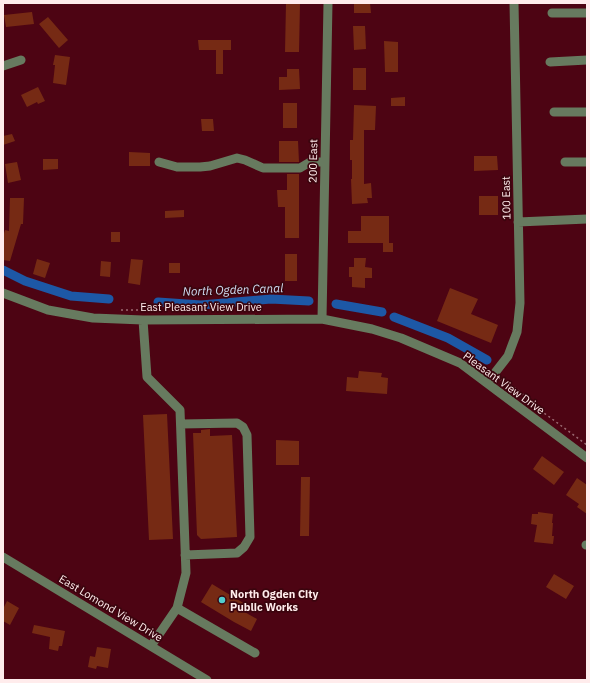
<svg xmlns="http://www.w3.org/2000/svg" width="590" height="683" viewBox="0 0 590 683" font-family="'IBM Plex Sans',sans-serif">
<rect width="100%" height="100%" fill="#4d0413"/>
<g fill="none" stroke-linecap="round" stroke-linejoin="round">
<path stroke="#1d58a6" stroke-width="9" d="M3,270L25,281L71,296L109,299
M158,302L201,305L271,299L309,301
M336,304L382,312
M394,317L448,338L487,360"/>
</g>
<path fill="#762a14" d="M286,3H300L299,52H285Z
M354,3H370L371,13H354Z
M32,12L34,24L6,27L4,15Z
M48,17L68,40L59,48L39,24Z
M353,26H365L366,49L354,50Z
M198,40H231V50H223V74H216V50H199Z
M384,41L398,42V72H385Z
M55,55L70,57L66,85L53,83L55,65H53Z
M353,68H366V90H353Z
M287,69H299L300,89L279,90V77H287Z
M38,87L45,101L38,104L37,102L27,107L21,95Z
M405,97V106H391V98Z
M283,103H297V128H283Z
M354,105L376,106L375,130H364V184L371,183L372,198H367L368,203L352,204L351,179H352V160H350V140H353Z
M201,119H213L214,131H202Z
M12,134L15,141L3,145V136Z
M279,141H298L299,162H279Z
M129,152L150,153V166H129Z
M474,156H497L498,170L474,171Z
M43,159H58V169L43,170Z
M17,162L21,180L8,183L5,164Z
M287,174H299V238H285V207H278L277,190H287Z
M479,196H498V215H479Z
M10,198H24L23,224H21L10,261L3,260V237L5,230L9,231Z
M184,210V217L165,218V211Z
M361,216H389V243H393V252H383V243H348V231H361Z
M111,232H120V242H111Z
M285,254H297V281H285Z
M354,258H366L365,267L372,268V278H365V288L352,287V277H349V267H354Z
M37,259L50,263L45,278L33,274Z
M131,259L143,260L140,285L128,283Z
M101,261L111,262L110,277L100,276Z
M169,263H180V273H169Z
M450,288L478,299L471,314L498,325L491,343L437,321Z
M359,371L382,373L381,377L388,378L387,394L346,391L347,377L358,378Z
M167,414L173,539L149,540L143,415Z
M210,429V436L232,435L237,537L201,539L197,535L193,433H201V430Z
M276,440L299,441V465H276Z
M542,456L564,472L554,485L533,469Z
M301,477H310L309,536H300Z
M577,478L587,485V514L577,507L579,504L566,495Z
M538,512L553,514L552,523H553L552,536H554L553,544L534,542L537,525L531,524L532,514H538Z
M554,574L574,586L566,599L546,587Z
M212,584L245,604L241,610L257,619L251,631L234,622L201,602Z
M7,601L19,608L10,625L3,621V609Z
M34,625L65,631L62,646H59L58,651L49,649L50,637L32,633Z
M97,647L111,649L108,668L97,666L96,669L88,667L90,656L95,657Z"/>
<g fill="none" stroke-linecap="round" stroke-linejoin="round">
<path stroke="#9b6a72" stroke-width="1.5" stroke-dasharray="2 3" stroke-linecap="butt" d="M121,310H147
M501,380L517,389L540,410L587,445"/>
<path stroke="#677a5f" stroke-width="9" d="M552,13H587
M550,62L587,60
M3,66L21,60
M554,112H587
M159,162L177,167H200L210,166L237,158L245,160L263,168H300L310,162H325
M565,162H587
M518,222L587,219
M3,293L48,310L93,318L143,320L322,319L372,329L401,338L460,363L587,458
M322,319L328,3
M143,320L147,377L180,410L186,573L177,608L151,646
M487,383L508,356L517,332L520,303L514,3
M181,424L237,423L243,427L247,435L250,537L244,547L237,553L185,555
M586,545H587
M3,557L207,680
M177,608L255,653"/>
</g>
<circle fill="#52cdcf" stroke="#3b050e" stroke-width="1.5" cx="222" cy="600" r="4"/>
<g text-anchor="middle" stroke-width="3.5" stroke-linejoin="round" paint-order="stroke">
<g font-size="11" fill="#ffecec" stroke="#3b050e">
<text transform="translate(313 161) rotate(-89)" y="4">200 East</text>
<text transform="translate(506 198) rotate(-91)" y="4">100 East</text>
<text x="201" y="311">East Pleasant View Drive</text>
<text transform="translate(504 383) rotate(36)" y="4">Pleasant View Drive</text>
<text transform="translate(111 608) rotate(31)" y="4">East Lomond View Drive</text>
</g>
<g font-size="11" font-weight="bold" fill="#ffecec" stroke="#3b050e" text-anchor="start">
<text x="230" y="598">North Ogden City<tspan x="230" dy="13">Public Works</tspan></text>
</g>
<g font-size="12" font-style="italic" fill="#d0dff5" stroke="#3b050e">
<text transform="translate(233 290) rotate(-2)" y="4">North Ogden Canal</text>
</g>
</g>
<rect width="590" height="683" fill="none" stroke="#ffecec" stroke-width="8"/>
</svg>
